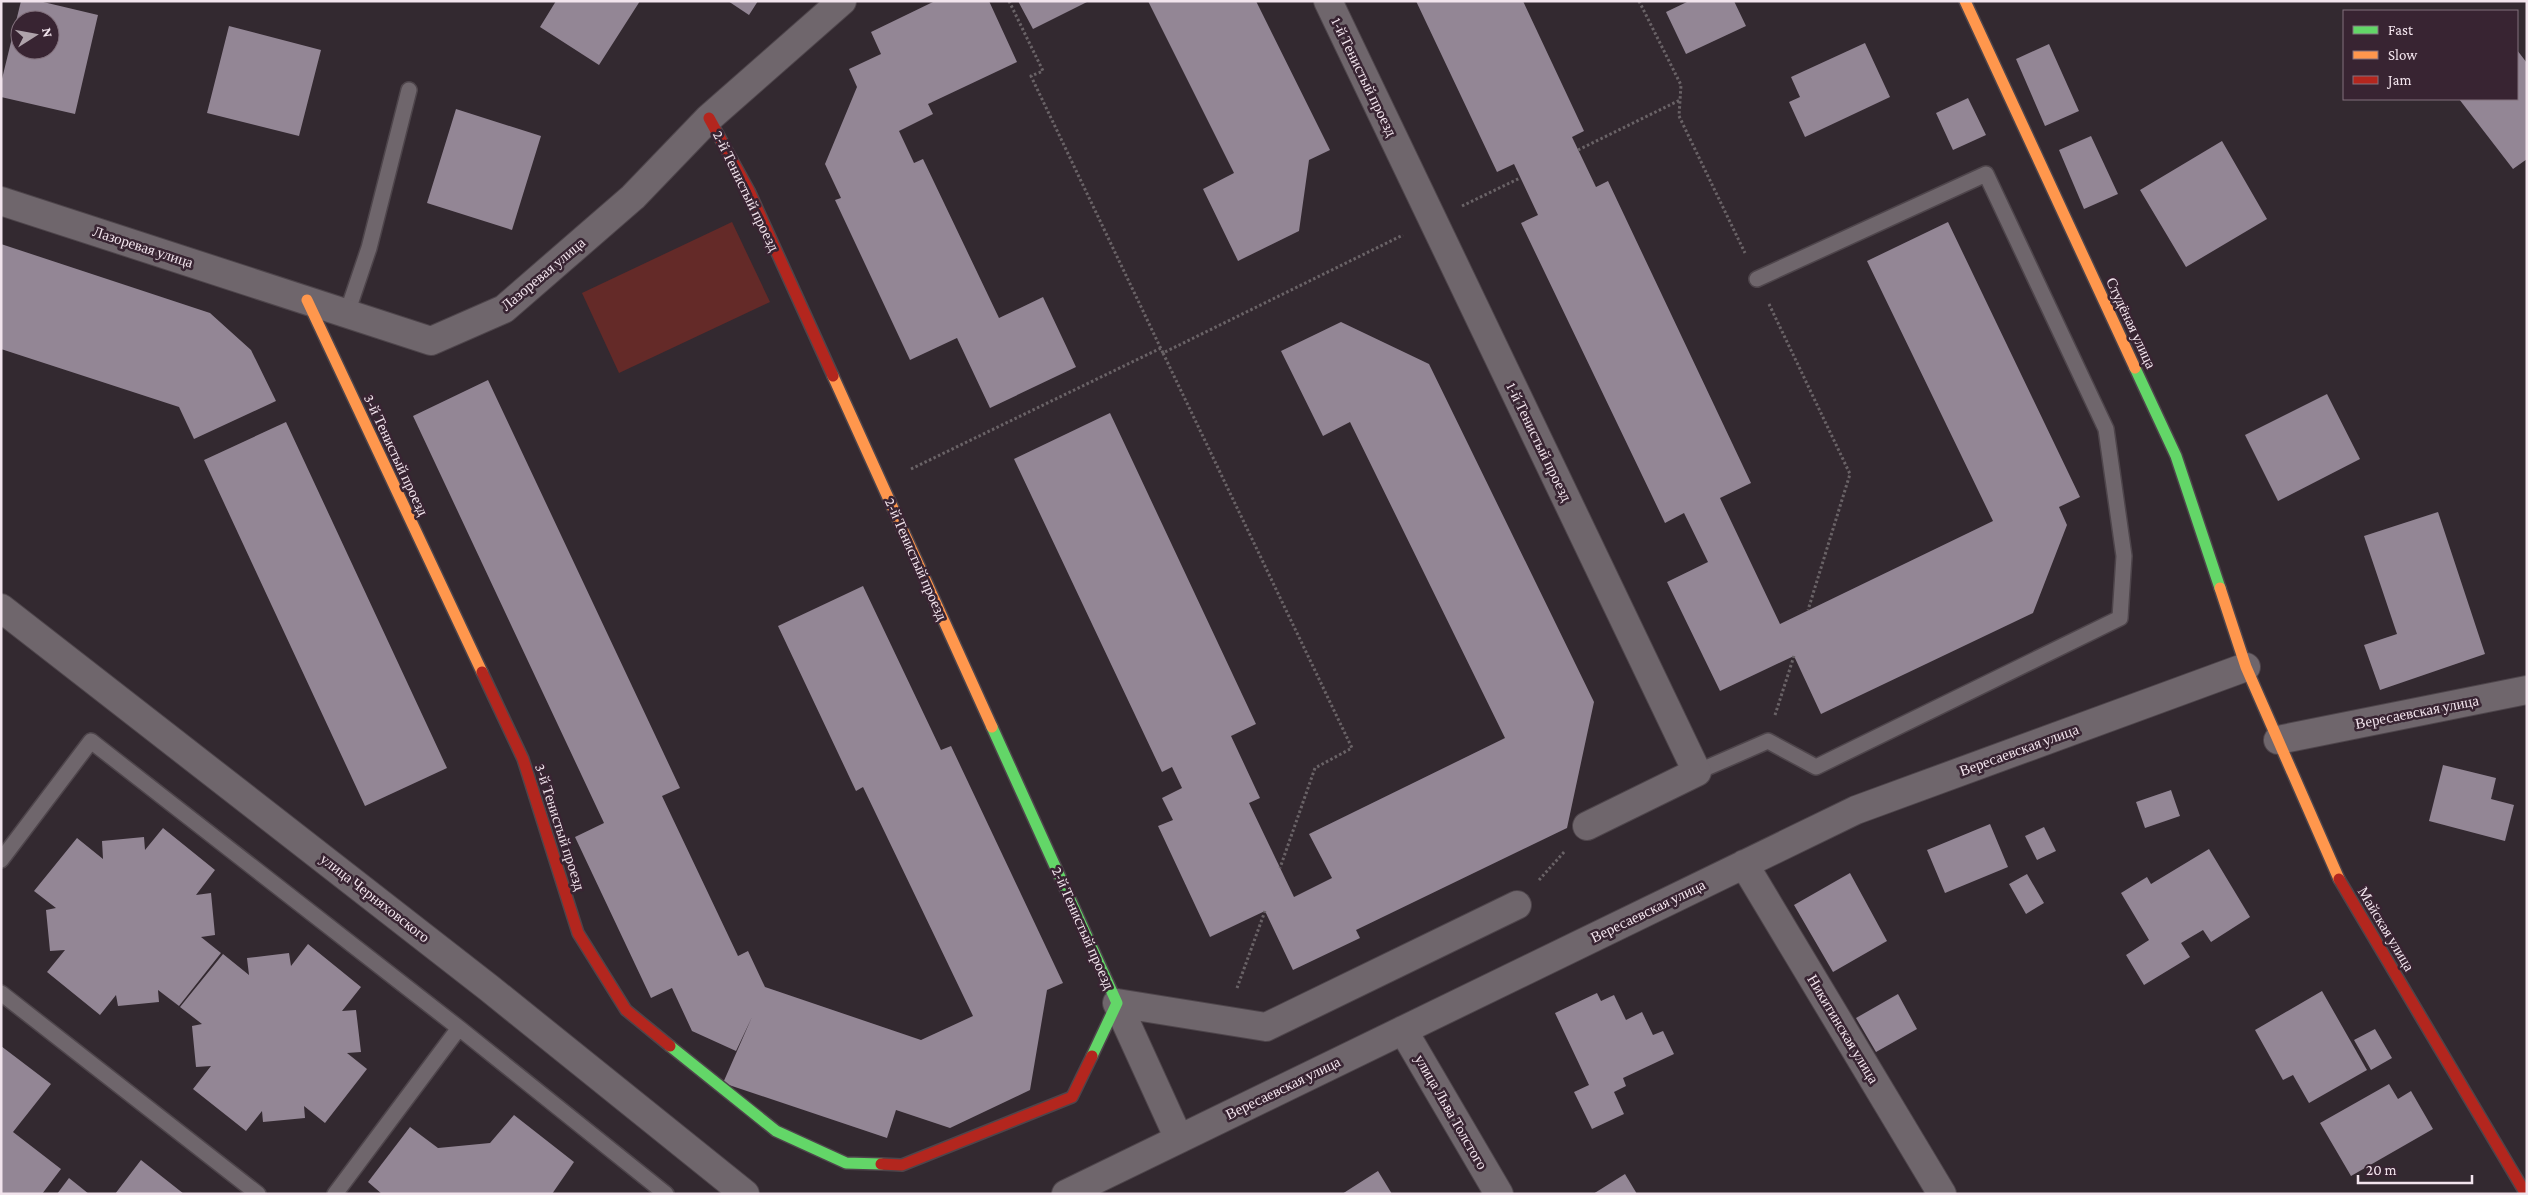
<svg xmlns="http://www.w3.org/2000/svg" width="2528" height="1195" font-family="'Crimson Pro',serif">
  <rect width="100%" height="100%" fill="#332930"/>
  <path fill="#642a28" d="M732,222L770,302L619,373L582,293Z"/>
  <path fill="#938695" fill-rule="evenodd" d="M21,1H39L98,15L75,114L1,97V83ZM20,20H50V50H20Z
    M556,1H640L599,65L540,27Z
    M728,1H758L749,15Z
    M935,1H989L1017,62L928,104L933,114L899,131L914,163L923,159L999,318L1043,297L1076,367L990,408L957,338L910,360L835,200L841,198L825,164L857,87L849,69L881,54L871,32Z
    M1018,1H1089L1033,29Z
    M1148,1H1256L1330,150L1309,160L1299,231L1238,261L1203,189L1234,173Z
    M1416,1H1523L1584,131L1572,137L1596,187L1608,181L1751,483L1720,498L1780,624L1993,521L1867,261L1948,222L2080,497L2059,507L2067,525L2033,613L1821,714L1794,656L1720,691L1667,582L1708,562L1684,513L1665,523L1521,223L1538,215L1514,164L1497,172Z
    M1689,1H1734L1746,26L1686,54L1666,12Z
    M229,26L321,50L299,136L207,113Z
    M1865,43L1890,97L1805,137L1789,102L1800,97L1791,77Z
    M2049,44L2079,111L2045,126L2016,59Z
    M2517,50L2527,63V159L2513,169L2459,99H2517Z
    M1968,98L1986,135L1953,150L1936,113Z
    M456,109L541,136L512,230L427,203Z
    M2091,136L2118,194L2084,209L2059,150Z
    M2222,141L2267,219L2186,267L2140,190Z
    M1,244L210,313L251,350L276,401L194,439L179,407L1,349Z
    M1341,322L1429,364L1594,702L1567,828L1356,930L1360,938L1293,970L1265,911L1210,937L1158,826L1173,820L1162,798L1182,788L1172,767L1162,772L1014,459L1110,413L1256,724L1231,736L1260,798L1249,803L1294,897L1332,878L1309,834L1505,738L1350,422L1323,436L1281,351Z
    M488,380L680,788L662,796L738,956L748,951L765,987L921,1040L973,1016L863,787L856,791L778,626L863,586L941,750L951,746L1063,983L1047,990L1030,1090L950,1128L896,1110L887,1138L723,1083L752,1017L736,1051L692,1031L672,988L651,998L575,837L604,823L413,416Z
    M2327,394L2360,459L2278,501L2245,435Z
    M286,422L447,768L365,806L204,460Z
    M2438,512L2485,654L2380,690L2364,645L2397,634L2364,536Z
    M2443,765L2496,778L2491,799L2514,805L2505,841L2429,821Z
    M2171,790L2180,816L2145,828L2136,802Z
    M1990,824L2008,867L1945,893L1927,850Z
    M2044,827L2056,851L2037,860L2025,836Z
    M163,828L215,870L196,895L211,893L215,935L201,937L221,953L179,1006L158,990L159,1002L118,1006L116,995L100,1015L47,972L65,950L50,951L46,910L56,908L34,891L77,838L103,859L102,841L144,837L145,850Z
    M2209,849L2250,917L2211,942L2203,930L2181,943L2190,957L2144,985L2126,955L2149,940L2121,893L2147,877L2151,884Z
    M1850,873L1887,941L1833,972L1794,905Z
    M2027,874L2044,903L2026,914L2009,884Z
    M308,944L361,987L342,1011L356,1010L361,1052L347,1053L367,1069L325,1123L304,1106L305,1118L263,1122L262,1111L246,1131L193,1089L211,1066L196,1067L192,1026L202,1024L180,1007L223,954L249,975L247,958L289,953L291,966Z
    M2322,991L2367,1070L2309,1103L2293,1075L2283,1080L2255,1030Z
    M1597,993L1601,1001L1614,995L1626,1020L1642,1012L1653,1035L1663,1031L1674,1054L1623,1078L1626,1086L1614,1092L1624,1114L1592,1129L1574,1092L1589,1085L1555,1013Z
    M1898,994L1917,1029L1876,1052L1856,1018Z
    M2375,1029L2392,1058L2371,1070L2354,1040Z
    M1,1046L51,1084L13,1132L61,1169L42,1194H1Z
    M2389,1084L2398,1099L2411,1091L2433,1129L2351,1176L2320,1123Z
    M514,1115L574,1162L552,1194H382L368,1182L410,1127L438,1148L490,1143Z
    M141,1160L184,1194H115Z
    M1378,1171L1392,1194H1342Z
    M1625,1174L1637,1194H1593Z
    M69,1178L89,1194H57Z"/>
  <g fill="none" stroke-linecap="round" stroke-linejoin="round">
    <g stroke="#4e454b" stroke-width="18">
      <path id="lane" d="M347,313L369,248L409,90
        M1697,772L1768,741L1816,767L2120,618L2124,556L2106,429L1986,174L1757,279
        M1,860L91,741L459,1028L666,1194
        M1,993L258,1194
        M335,1194L459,1028"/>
    </g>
    <g stroke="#4e454b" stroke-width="30">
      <path id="street" d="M1328,1L1697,772L1587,826
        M1,201L431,341L504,309L633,197L709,118L842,1
        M1,608L489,988L745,1194
        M2278,740L2527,690
        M1744,864L1942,1194
        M1117,1003L1266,1027L1517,905
        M1117,1003L1179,1139
        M1403,1030L1499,1194
        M1066,1194L1856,810L2246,667"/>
    </g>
    <g stroke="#4e454b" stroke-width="14">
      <path id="fast" d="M2135,368L2176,456L2220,588
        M992,727L1117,1003L1092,1056
        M670,1046L776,1131L846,1163L881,1164"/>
    </g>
    <g stroke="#4e454b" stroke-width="14">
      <path id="slow" d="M1965,1L2135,368
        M307,300L482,672
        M833,376L992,727
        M2220,588L2246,667L2339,879"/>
    </g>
    <g stroke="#4e454b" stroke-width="14">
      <path id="jam" d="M709,118L749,191L833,376
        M482,672L523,759L578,933L626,1010L670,1046
        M2339,879L2526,1194
        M881,1164L902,1165L1072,1097L1092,1056"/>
    </g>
    <path stroke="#6a6367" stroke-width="3" stroke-dasharray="2.5 2.5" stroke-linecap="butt" d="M1009,1L1043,71L1031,76L1163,353L1403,235
      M1639,1L1681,85L1679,116L1745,253
      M1578,150L1680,100
      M1462,206L1520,178
      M1769,304L1850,474L1808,610
      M1163,353L1352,748L1315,768L1280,868
      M911,469L1161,348
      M1775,715L1794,656
      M1539,880L1565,851
      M1237,988L1265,911"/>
    <use href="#lane" stroke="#6f666c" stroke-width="15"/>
    <use href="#street" stroke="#6f666c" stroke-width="28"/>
    <use href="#fast" stroke="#63d668" stroke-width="11"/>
    <use href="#slow" stroke="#ff974d" stroke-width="11"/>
    <use href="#jam" stroke="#b3261e" stroke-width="11"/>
  </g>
  <g text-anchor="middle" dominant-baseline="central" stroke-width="5" stroke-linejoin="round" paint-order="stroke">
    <g font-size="15" fill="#f2e4ed" stroke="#382432">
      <text transform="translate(1364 77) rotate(64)">1-й Тенистый проезд</text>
      <text transform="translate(746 191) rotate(64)">2-й Тенистый проезд</text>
      <text transform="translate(143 247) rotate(18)">Лазоревая улица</text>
      <text transform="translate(543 274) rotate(-40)">Лазоревая улица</text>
      <text transform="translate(2131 323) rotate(65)">Студёная улица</text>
      <text transform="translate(1539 442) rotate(64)">1-й Тенистый проезд</text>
      <text transform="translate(396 455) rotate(65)">3-й Тенистый проезд</text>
      <text transform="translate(916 559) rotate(66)">2-й Тенистый проезд</text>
      <text transform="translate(2417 712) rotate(-11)">Вересаевская улица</text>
      <text transform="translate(2019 750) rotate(-20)">Вересаевская улица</text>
      <text transform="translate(560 827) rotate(72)">3-й Тенистый проезд</text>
      <text transform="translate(375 898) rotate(38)">улица Черняховского</text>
      <text transform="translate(1648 911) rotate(-26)">Вересаевская улица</text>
      <text transform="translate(1083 928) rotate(66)">2-й Тенистый проезд</text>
      <text transform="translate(2386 929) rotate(59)">Майская улица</text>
      <text transform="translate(1843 1029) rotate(59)">Никитинская улица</text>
      <text transform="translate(1283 1088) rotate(-26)">Вересаевская улица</text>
      <text transform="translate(1451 1112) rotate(60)">улица Льва Толстого</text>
    </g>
  </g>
  <rect width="2528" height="1195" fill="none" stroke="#f2e4ed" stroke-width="5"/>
  <rect x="2343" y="10" width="175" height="90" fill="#382432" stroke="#82717d"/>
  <rect x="2353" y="26" width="25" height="8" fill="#63d668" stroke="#82717d"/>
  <text x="2388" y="35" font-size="15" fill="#f2e4ed">Fast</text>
  <rect x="2353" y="51" width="25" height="8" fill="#ff974d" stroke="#82717d"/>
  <text x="2388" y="60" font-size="15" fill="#f2e4ed">Slow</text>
  <rect x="2353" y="76" width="25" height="8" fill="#b3261e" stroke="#82717d"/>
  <text x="2388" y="85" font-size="15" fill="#f2e4ed">Jam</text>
  <g transform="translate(35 35) rotate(79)"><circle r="24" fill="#382432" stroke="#82717d"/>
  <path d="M0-4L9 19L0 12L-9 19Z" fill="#afa3ab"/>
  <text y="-8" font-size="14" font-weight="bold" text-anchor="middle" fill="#f2e4ed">N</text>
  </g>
  <path d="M2358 1175v8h114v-8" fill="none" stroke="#f2e4ed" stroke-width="2.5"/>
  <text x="2366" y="1175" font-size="15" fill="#f2e4ed" stroke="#382432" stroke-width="4" paint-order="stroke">20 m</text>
</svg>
